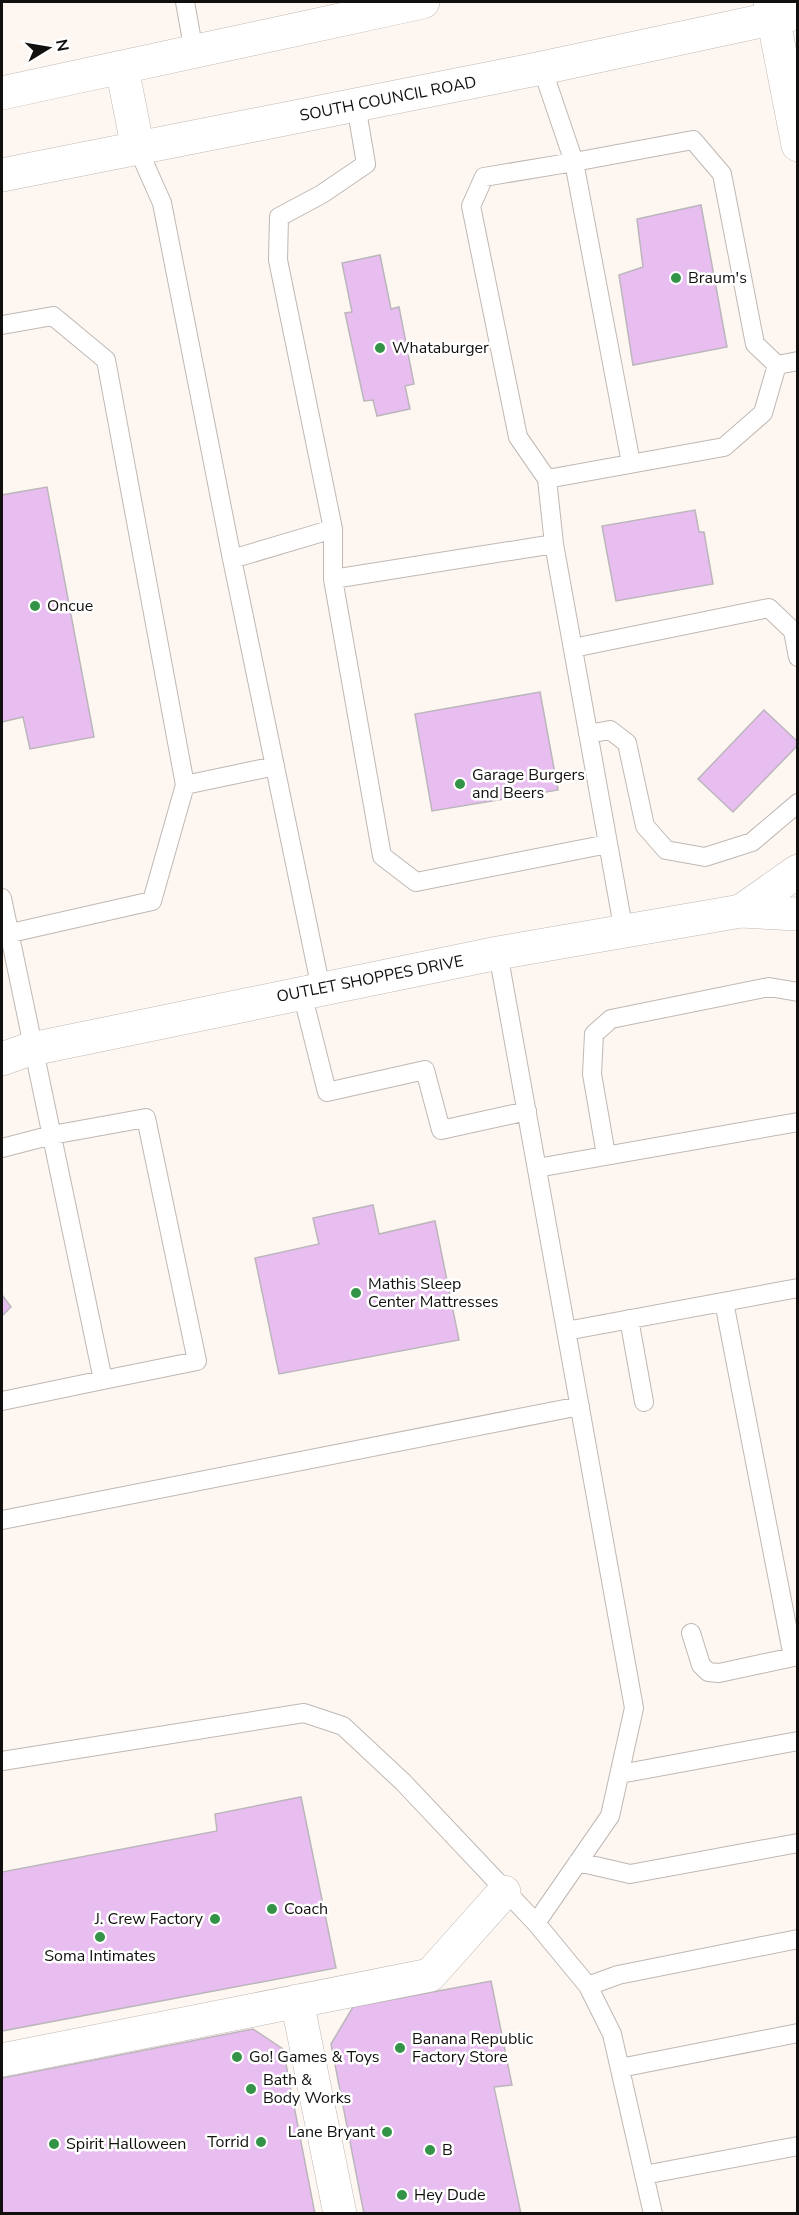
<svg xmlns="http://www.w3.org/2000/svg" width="799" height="2215" font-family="'Nunito Sans',sans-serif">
  <rect width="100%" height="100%" fill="#fdf6f1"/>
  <path fill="#e8bef0" stroke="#bbb6bc" stroke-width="1.5" d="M701,205L727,347L633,365L619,275L643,267L637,219Z
    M380,255L391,309L399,307L414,384L405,386L410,409L377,416L373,400L364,401L345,313L352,312L342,263Z
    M47,487L94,737L30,749L23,717L2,722V495Z
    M695,510L699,532H704L713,584L616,601L602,526Z
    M540,692L558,790L432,811L415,714Z
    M764,710L798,742V745L733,812L698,779Z
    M373,1205L379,1234L435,1221L459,1340L279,1374L255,1258L319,1244L313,1218Z
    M2,1295L11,1307L2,1316Z
    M301,1797L336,1968L2,2031V1872L217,1831L215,1814Z
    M491,1981L512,2085L494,2087L521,2214H364L331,2044L353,2007Z
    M253,2029L283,2049L315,2214H2V2078Z"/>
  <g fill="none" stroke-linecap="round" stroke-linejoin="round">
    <g stroke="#bfb8b4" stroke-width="20">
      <path id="lane" d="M185,2L194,52
        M542,68L574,162L693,140L722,174L755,344L777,365
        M138,149L162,203L232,559L321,989
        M2,325L53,316L106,360L185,785
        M777,365L798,361
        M547,479L518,437L471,206L484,177L574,162L631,463
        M333,529V579L554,544L624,932
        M554,544L547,479L724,447L763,413L777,365
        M232,559L333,529L278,260L279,217L322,194L366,164L356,105
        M333,579L382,856L416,882L608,844
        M573,648L769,608L793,631L798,657
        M588,734L610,730L627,743L645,826L666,850L705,857L752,842L798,803
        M2,898L103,1380L2,1401
        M2,935L152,901L185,785L275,766
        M498,953L634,1708L610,1816L536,1923L588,1986L612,2034L653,2214
        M302,993L327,1092L425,1070L441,1130L527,1111
        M2,1148L52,1135L146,1118L197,1361L103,1380
        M606,1155L592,1074L594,1034L611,1019L769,987L798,992
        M537,1168L798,1122
        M724,1302L793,1657
        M629,1319L644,1402
        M566,1331L798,1288
        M2,1520L580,1406
        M691,1633L701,1665L708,1672L719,1673L798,1656
        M2,1761L304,1713L343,1726L403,1782L536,1923
        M620,1774L798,1741
        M578,1862L630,1874L798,1843
        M588,1986L618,1975L798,1939
        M620,2068L798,2033
        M644,2175L798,2146"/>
    </g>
    <g stroke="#bfb8b4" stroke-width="34">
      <path id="street" d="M2,1059L27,1050L498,953L741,911L768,901
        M297,2001L340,2214
        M2,2060L430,1975L504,1892"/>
    </g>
    <g stroke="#bfb8b4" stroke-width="34">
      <path id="secondary" d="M122,68L138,149
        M2,93L423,2
        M2,175L542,68L798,13"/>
    </g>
    <g stroke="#bfb8b4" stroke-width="34">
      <path id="primary" d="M770,2L798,145
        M741,911L798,871
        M741,911L798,914"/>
    </g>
    <use href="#lane" stroke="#fff" stroke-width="18"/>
    <use href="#street" stroke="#fff" stroke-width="33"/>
    <use href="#secondary" stroke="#fff" stroke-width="33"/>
    <use href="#primary" stroke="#fff" stroke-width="33"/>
  </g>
  <g fill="#339347" stroke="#fff" stroke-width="2">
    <circle cx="676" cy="278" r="6"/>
    <circle cx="380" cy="348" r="6"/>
    <circle cx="35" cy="606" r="6"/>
    <circle cx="460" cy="784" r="6"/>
    <circle cx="356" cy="1293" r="6"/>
    <circle cx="272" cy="1909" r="6"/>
    <circle cx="215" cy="1919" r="6"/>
    <circle cx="100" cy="1937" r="6"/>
    <circle cx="400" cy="2048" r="6"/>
    <circle cx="237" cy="2057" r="6"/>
    <circle cx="251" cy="2089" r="6"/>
    <circle cx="387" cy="2132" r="6"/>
    <circle cx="261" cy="2142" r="6"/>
    <circle cx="54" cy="2144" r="6"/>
    <circle cx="430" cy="2150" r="6"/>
    <circle cx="402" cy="2195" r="6"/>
  </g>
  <g text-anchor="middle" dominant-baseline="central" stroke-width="5" stroke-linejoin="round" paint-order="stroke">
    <g font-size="16" fill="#12100e" stroke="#fff">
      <text transform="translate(388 99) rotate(-11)">SOUTH COUNCIL ROAD</text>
      <text transform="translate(370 979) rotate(-11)">OUTLET SHOPPES DRIVE</text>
    </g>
    <g font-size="16" fill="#12100e" stroke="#fff" text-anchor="start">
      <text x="688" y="278">Braum's</text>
      <text x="392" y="348">Whataburger</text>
      <text x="47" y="606">Oncue</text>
      <text x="472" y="775">Garage Burgers<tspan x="472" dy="18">and Beers</tspan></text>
      <text x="368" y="1284">Mathis Sleep<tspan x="368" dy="18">Center Mattresses</tspan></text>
      <text x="284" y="1909">Coach</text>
      <text x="203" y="1919" text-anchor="end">J. Crew Factory</text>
      <text x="100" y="1956" text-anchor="middle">Soma Intimates</text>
      <text x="412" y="2039">Banana Republic<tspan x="412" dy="18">Factory Store</tspan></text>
      <text x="249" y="2057">Go! Games &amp; Toys</text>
      <text x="263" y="2080">Bath &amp;<tspan x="263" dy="18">Body Works</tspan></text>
      <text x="375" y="2132" text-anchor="end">Lane Bryant</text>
      <text x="249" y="2142" text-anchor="end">Torrid</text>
      <text x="66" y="2144">Spirit Halloween</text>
      <text x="442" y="2150">B</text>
      <text x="414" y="2195">Hey Dude</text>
    </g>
  </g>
  <rect width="799" height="2215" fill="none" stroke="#12100e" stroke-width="6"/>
  <g transform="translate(48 48) rotate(79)" stroke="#ffffff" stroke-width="4.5" paint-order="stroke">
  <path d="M0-4.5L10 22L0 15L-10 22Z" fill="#12100e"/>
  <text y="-9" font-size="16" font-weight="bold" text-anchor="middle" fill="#12100e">N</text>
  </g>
</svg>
